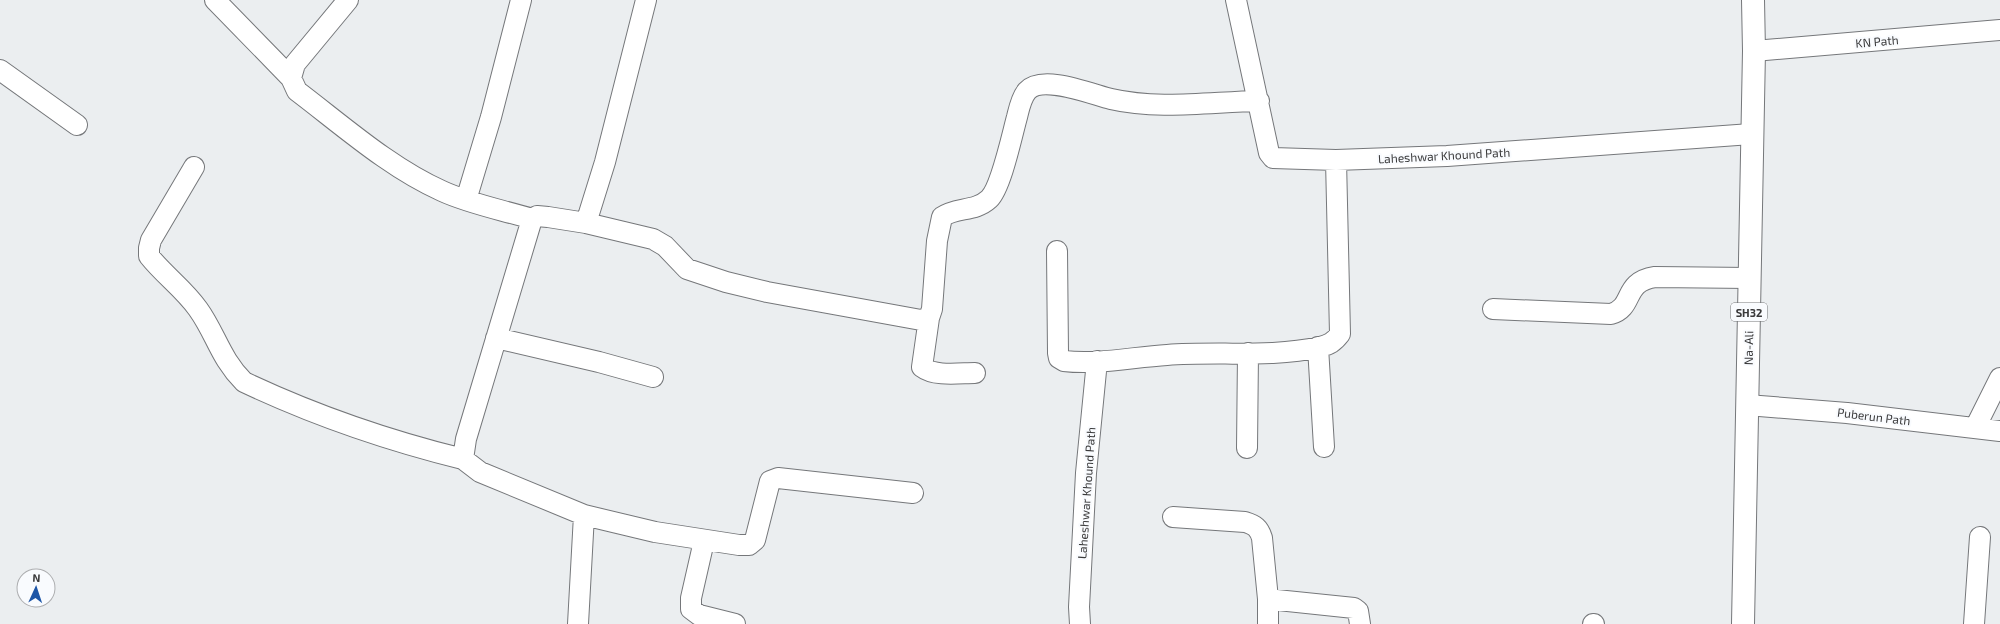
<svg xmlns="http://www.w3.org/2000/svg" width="2000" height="624" font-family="'Exo 2',sans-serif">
  <rect width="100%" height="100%" fill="#ebeef0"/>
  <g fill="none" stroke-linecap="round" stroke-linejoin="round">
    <g stroke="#75777a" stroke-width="22">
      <path id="minor" d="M215,0L291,78
        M348,0L295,64L291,78L297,91C342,125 390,168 442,191C470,204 503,210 532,219
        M1236,0L1269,153L1273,158L1336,160L1447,156L1751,134
        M1754,51L2000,30
        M0,70L77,125
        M194,167L151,240L149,248V256C164,275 184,289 198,309C216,334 220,358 244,382C316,416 386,440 463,459
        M466,200L491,117L521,0
        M586,223L605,162L646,0
        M1057,251L1058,353L1059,358L1064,361C1097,365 1133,357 1167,355C1218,351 1270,358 1320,347C1329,345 1334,342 1340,334L1336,160
        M1493,309L1611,314C1635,307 1622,282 1655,277L1750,278
        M929,318L922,367C935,377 960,373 975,373
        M496,338L599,362L653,377
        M1318,347L1324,447
        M1747,405L1847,413L2000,431
        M1975,428L2000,378
        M1247,448L1248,353
        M913,493L778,478L770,481L755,540L749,545H739L655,532L584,515L480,472L463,459L466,439L532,219L537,216L548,217L586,223L653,239L665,246L687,269L726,282L767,292L921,320L929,318L932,309L937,241L942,217C956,207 975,212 989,199C1001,188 1012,135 1017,117C1019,109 1021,98 1027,91C1042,74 1091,94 1111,99C1158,110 1210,102 1259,101
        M1173,517L1245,522C1255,525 1259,528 1262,538L1268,599V624
        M704,541L691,598V609L699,615L735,624
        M1268,599L1354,608L1358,611L1360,624
        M578,624L584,515
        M1080,624L1079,607L1086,473L1097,361
        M1593,624H1594
        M1974,624L1980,537"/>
    </g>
    <g stroke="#75777a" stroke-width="24">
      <path id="major" d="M1743,624L1754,51L1753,0"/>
    </g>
    <use href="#minor" stroke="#fff" stroke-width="20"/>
    <use href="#major" stroke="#fff" stroke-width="22"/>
  </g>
  <g text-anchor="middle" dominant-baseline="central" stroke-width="4" stroke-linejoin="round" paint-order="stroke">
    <rect fill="#f9fbfe" stroke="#737476" stroke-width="1" x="1731" y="303" width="36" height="18" rx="3"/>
    <g font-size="11" font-weight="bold" fill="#3a3a3b">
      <text x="1749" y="312">SH32</text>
    </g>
    <g font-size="12" fill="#3a3a3b" stroke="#f9fbfe">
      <text transform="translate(1877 41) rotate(-5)">KN Path</text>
      <text transform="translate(1444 155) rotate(-3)">Laheshwar Khound Path</text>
      <text transform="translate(1748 348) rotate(-89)">Na-Ali</text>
      <text transform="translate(1874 416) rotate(7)">Puberun Path</text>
      <text transform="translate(1086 493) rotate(-86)">Laheshwar Khound Path</text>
    </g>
  </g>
  <g transform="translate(36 588) rotate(3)"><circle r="19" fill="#f9fbfe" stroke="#adaeb0"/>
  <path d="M0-3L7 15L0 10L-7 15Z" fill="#1c55a7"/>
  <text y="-6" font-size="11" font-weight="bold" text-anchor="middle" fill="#3a3a3b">N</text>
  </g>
</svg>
